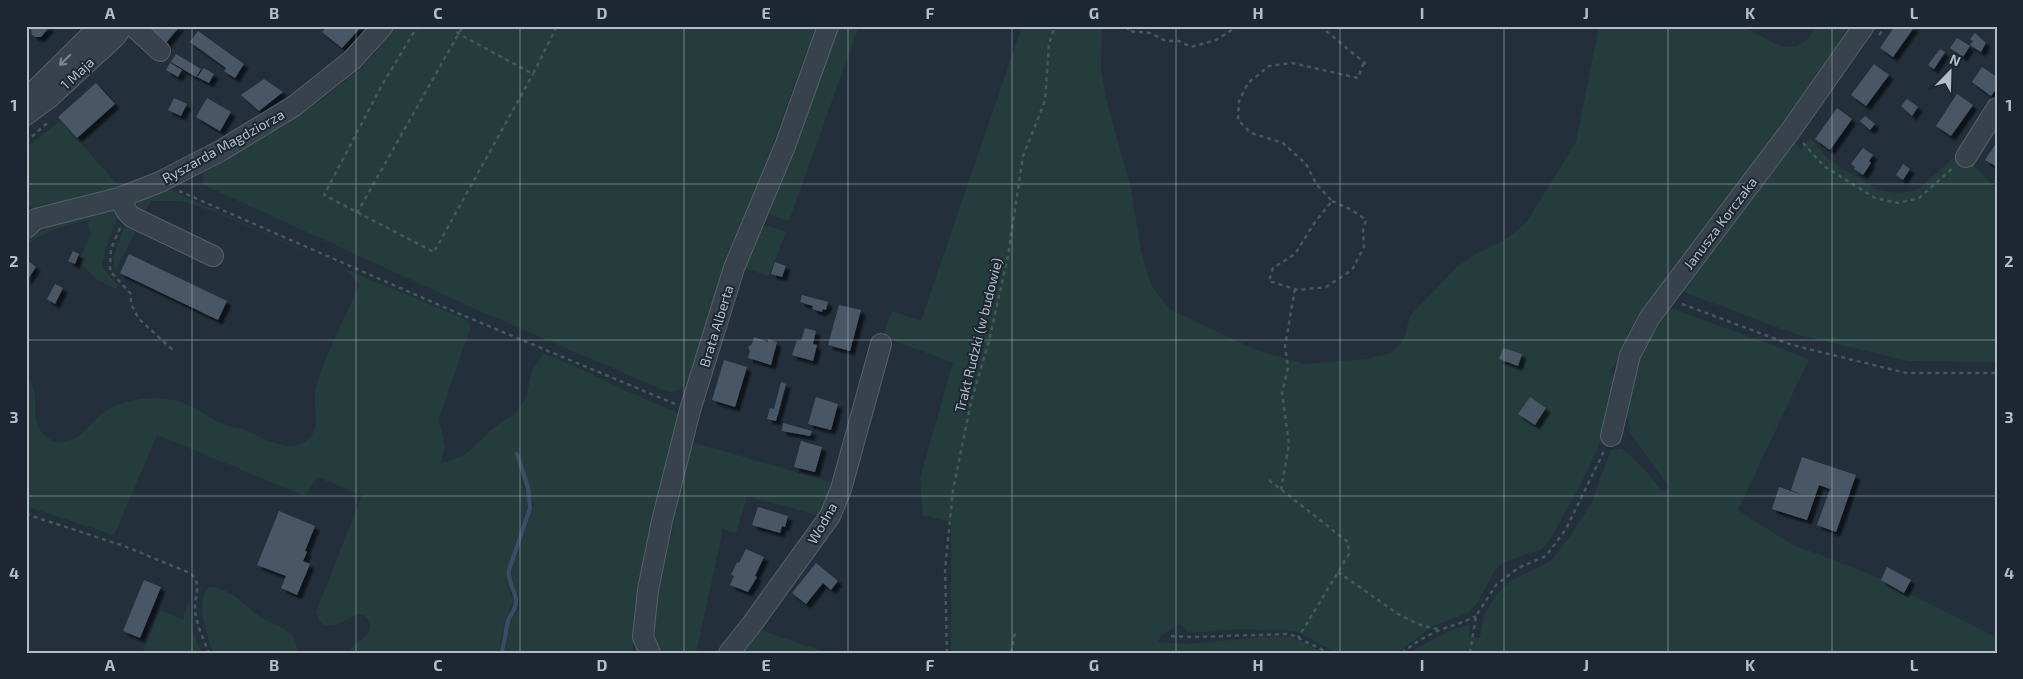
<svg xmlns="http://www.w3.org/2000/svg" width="2023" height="679" font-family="'Exo 2',sans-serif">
  <defs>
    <filter id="shadow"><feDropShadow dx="4.5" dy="4.5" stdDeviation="1" flood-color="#0009"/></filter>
  </defs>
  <rect width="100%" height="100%" fill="#23303c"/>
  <path fill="#253c3d" d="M397,26H816L787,104L694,369C688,382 683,392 668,392L464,304L202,184L204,169C259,139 315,110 361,67C374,55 386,40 397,26Z
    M836,26L858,28L789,221L771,215L768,209Z
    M1022,26H1102L1101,68L1106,99L1131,189L1141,251L1151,285L1169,309L1256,350L1305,364L1366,359L1391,353L1404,339L1410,316L1457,267L1474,255L1505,240L1526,223L1576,142L1599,26H1741L1780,46L1795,47L1808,39L1815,26H1855L1610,371L1618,382C1610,436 1577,491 1551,538L1542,549L1505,562L1495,570L1478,602L1468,613L1431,627L1403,649L1395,653H1337L1296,631L1240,629L1189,633L1180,624L1161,635L1158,642L1187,644L1263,637H1292L1324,653H943L951,651V522L923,515L920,478L953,363L883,336L892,311L921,321Z
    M61,120L123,191L45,210L26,206V148Z
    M1810,138L1828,159L1878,190L1900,193L1917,190L1961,152L1997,190V362L1908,361L1795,334L1681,291L1793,141L1801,150Z
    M168,189L343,268L460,317L468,322L470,329L439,418L445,447L440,464L465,455L491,430L518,411L526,398L532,370L543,355L539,352C586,368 628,395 675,411L679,417L634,633L633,653H504L507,644L509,625L513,616L519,610L520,599L511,578L513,567L534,505L519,452L515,456L528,503L507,569L506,580L513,602L505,620L498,653H349C355,640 361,642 368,633C370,631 371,625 369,622C364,607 347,620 339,624C334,626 328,626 323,625L319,620L316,612L362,495L317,477L305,496L157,435L114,535L26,506V378C44,391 27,414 42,433C47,438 51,441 58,442C80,444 91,420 107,410C129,397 161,395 184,403C197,408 208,417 220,423C227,426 235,427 242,429C260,436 288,455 306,441C324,427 311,407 316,388C326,352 345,318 360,284L343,268L213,211L182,201H151L143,216C136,209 136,204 141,196Z
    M108,210L116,212L118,215L106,247L102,267L117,285V289L96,279L78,261L91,235L87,220C67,226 40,231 26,247V239L51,226Z
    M126,223L138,227L115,271L113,257Z
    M765,225L786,232L769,276L744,268L761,228Z
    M1669,307L1809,359L1738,510L1791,544L1877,577L1997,638V653H1408L1449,631L1470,624L1469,637L1480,638L1483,617L1495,596L1512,580L1551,561L1568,539L1591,504L1611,450L1622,448L1644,469L1662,491L1671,489L1630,433L1626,406L1633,367L1647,336Z
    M692,442L837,484L824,517L747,496L736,533L723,529L696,653H665L657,644L651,626Z
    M209,587C233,588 246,608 265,620C274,625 284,626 292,635C296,640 296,646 298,653H213C207,634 194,605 209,587Z
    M189,600L192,631L202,653H143L160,610L183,620Z
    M755,631H763L828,653H740Z"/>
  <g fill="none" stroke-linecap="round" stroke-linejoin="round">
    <path stroke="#374d63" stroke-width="4.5" d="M501,653C506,641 505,629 509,618C513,611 516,609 516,600C515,589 507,582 509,570L530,508L528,488L517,454"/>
  </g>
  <path fill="#495765" filter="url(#shadow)" d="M33,26H50L41,37H36L32,35L31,28Z
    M147,26H180L161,49Z
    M328,26H362L342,48L322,32Z
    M1895,26H1915L1893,57L1880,48Z
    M198,31L244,64L235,78L224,71L226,68L190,42Z
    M1975,33L1986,43L1981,52L1970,45L1973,41L1970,39Z
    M1957,38L1970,46L1963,57L1950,48Z
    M1940,49L1945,52L1934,69L1928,65Z
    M176,54L201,69L196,77L171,62Z
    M170,63L182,70L178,77L166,70Z
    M1874,64L1889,75L1866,106L1851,95Z
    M1982,67L1997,77V88L1991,96L1972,82Z
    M204,68L214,74L209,83L197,77Z
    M264,79L283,92L259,111L241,95Z
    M96,83L115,104L77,138L58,117Z
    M1957,94L1973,105L1951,136L1936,126Z
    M174,98L187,104L181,116L168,110Z
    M207,98L231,112L220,131L196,117Z
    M1907,99L1918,107L1912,116L1901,106Z
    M1837,108L1852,119L1830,150L1815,139Z
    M1865,116L1875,124L1870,130L1860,121Z
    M1995,145L1997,147V167L1985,160Z
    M1863,148L1873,155L1869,161L1871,163L1863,175L1854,169L1855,167L1851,164Z
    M1903,164L1910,169L1903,180L1896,175Z
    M73,251L79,254L75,264L68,261Z
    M129,254L227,301L218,320L120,273Z
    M26,259L36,267L26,282Z
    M775,262L786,266L782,277L771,274Z
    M55,284L63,288L55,304L47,299Z
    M802,295L828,302L826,310L823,309L822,312L812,309L813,306L800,302Z
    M839,305L861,310L850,351L828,345Z
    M805,328L816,331L813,344L817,345L813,361L792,355L797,340L801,341Z
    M754,337L768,342V339L777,342L771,365L748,358L750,351L748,347L752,344Z
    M1503,348L1522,354L1518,366L1499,359Z
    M724,360L747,367L735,407L712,400Z
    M781,382L786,384L776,421L767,419L770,408L774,409Z
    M816,397L838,404L831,430L808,424Z
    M1530,397L1546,408L1535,425L1518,414Z
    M783,423L812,431L810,436L782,431Z
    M801,441L822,447L815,472L794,467Z
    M1802,457L1856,475L1836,532L1817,525L1830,489L1819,485L1807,520L1772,509L1779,487L1803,495L1791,490Z
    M758,507L788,516L785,527L782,526L780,533L752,525Z
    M279,511L315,526L305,551L307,552L303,561L310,564L297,595L281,588L286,576L257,565Z
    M746,549L764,557L755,576L757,577L748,592L730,585L734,576L731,575L737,562L739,563Z
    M816,563L838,581L831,590L823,583L806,604L792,593Z
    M1887,567L1911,580L1904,593L1881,580Z
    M144,580L161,587L140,638L123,631Z"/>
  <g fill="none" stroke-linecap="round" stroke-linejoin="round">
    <g stroke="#555f6a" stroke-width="22">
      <path id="minor" d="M133,26L160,51
        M26,99L100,26
        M26,115L49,98L115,37L123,26
        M1966,157L1997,108
        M119,198L127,212L132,217L213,256
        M26,228L36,219L119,198L160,182L222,150L294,106L352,60L383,26
        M1611,436L1630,355L1650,317L1791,130L1864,26
        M650,653L643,637L648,590L662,521L690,410L734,268L785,146L828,26
        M729,653L752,624L830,516L841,489L881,344"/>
    </g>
    <path stroke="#43595a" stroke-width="2.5" stroke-dasharray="4 4" stroke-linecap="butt" d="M419,26L414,32L382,85L324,195L434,252L533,74
      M451,26L459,34L533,74L557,26
      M803,26L811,29
      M1128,26V31L1150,33L1166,41H1179L1191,47L1216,40L1238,26
      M1320,26L1366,64
      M1879,35L1886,26
      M26,142L47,123
      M1803,143L1824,166L1875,198L1898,203L1919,198L1953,168
      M179,191L455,312L675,404
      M1332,201L1352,210L1366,220L1363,231L1364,247L1352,270L1326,287L1298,290L1269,281L1273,268L1295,254L1315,222L1332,201L1317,185L1306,164L1283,143L1251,133L1238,120L1239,101L1248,83L1269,66L1292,63L1358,78L1364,62
      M357,213L463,26
      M120,228L111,249L110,271L131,294V304L139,319L174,351
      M1682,304L1792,345L1906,373H1997
      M1269,480L1348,542L1349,554L1298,638
      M1281,490L1289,444L1282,393L1288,368L1285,346L1295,289
      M26,514L124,546L190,573C203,583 194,597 195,610C196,624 204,640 209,653
      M1338,572L1398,614L1420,625L1441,630
      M1171,636L1193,637L1290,634L1329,653
      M947,653L945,570L953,490L971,402L989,341L1008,256L1023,156L1045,101L1049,44L1055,26
      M1011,653L1015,633
      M1402,653C1413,644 1423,638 1435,632C1449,626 1463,623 1476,616
      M1470,653L1476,616L1496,585L1518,568L1546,556L1566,529L1604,451"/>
    <use href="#minor" stroke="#37424c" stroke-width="20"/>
  </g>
  <defs><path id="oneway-shaft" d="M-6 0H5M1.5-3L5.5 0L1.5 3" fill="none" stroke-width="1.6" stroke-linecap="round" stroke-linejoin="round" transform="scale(1.25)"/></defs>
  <use stroke="#7b8590" href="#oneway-shaft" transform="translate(65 60) rotate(136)"/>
  <path fill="none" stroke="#b3bcc8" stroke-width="1" stroke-opacity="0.55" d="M192,26V653M356,26V653M520,26V653M684,26V653M848,26V653M1012,26V653M1176,26V653M1340,26V653M1504,26V653M1668,26V653M1832,26V653M26,184H1997M26,340H1997M26,496H1997"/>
  <g text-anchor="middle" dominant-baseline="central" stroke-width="4" stroke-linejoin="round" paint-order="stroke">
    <g font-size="14" fill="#b3bcc8" stroke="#1c2731">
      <text transform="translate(77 73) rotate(-43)">1 Maja</text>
      <text transform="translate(223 146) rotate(-29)">Ryszarda Magdziorza</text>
      <text transform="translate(1720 223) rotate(-53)">Janusza Korczaka</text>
      <text transform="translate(716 326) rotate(-73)">Brata Alberta</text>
      <text transform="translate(978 335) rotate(-76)">Trakt Rudzki (w budowie)</text>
      <text transform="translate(822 523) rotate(-60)">Wodna</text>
    </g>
  </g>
  <rect width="2023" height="679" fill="none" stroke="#1c2731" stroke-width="55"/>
  <g transform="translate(1950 72) rotate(23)" stroke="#1c2731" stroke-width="4" paint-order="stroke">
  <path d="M0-4L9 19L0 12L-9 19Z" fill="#b3bcc8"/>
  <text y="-8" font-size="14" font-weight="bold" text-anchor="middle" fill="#b3bcc8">N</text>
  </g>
  <rect x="28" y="28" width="1968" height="624" fill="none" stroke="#b3bcc8" stroke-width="2"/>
  <g font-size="16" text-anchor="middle" font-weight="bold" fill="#b3bcc8">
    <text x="110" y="19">A</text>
    <text x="274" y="19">B</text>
    <text x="438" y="19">C</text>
    <text x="602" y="19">D</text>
    <text x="766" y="19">E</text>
    <text x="930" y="19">F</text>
    <text x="1094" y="19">G</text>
    <text x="1258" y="19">H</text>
    <text x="1422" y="19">I</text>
    <text x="1586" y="19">J</text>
    <text x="1750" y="19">K</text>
    <text x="1914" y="19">L</text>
    <text x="14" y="111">1</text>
    <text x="2009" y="111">1</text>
    <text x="14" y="267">2</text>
    <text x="2009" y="267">2</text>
    <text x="14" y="423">3</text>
    <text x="2009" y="423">3</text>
    <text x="14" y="579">4</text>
    <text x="2009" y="579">4</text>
    <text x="110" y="671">A</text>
    <text x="274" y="671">B</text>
    <text x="438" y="671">C</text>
    <text x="602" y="671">D</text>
    <text x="766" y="671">E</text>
    <text x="930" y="671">F</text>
    <text x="1094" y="671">G</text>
    <text x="1258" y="671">H</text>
    <text x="1422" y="671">I</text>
    <text x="1586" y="671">J</text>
    <text x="1750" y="671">K</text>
    <text x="1914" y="671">L</text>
  </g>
</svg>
